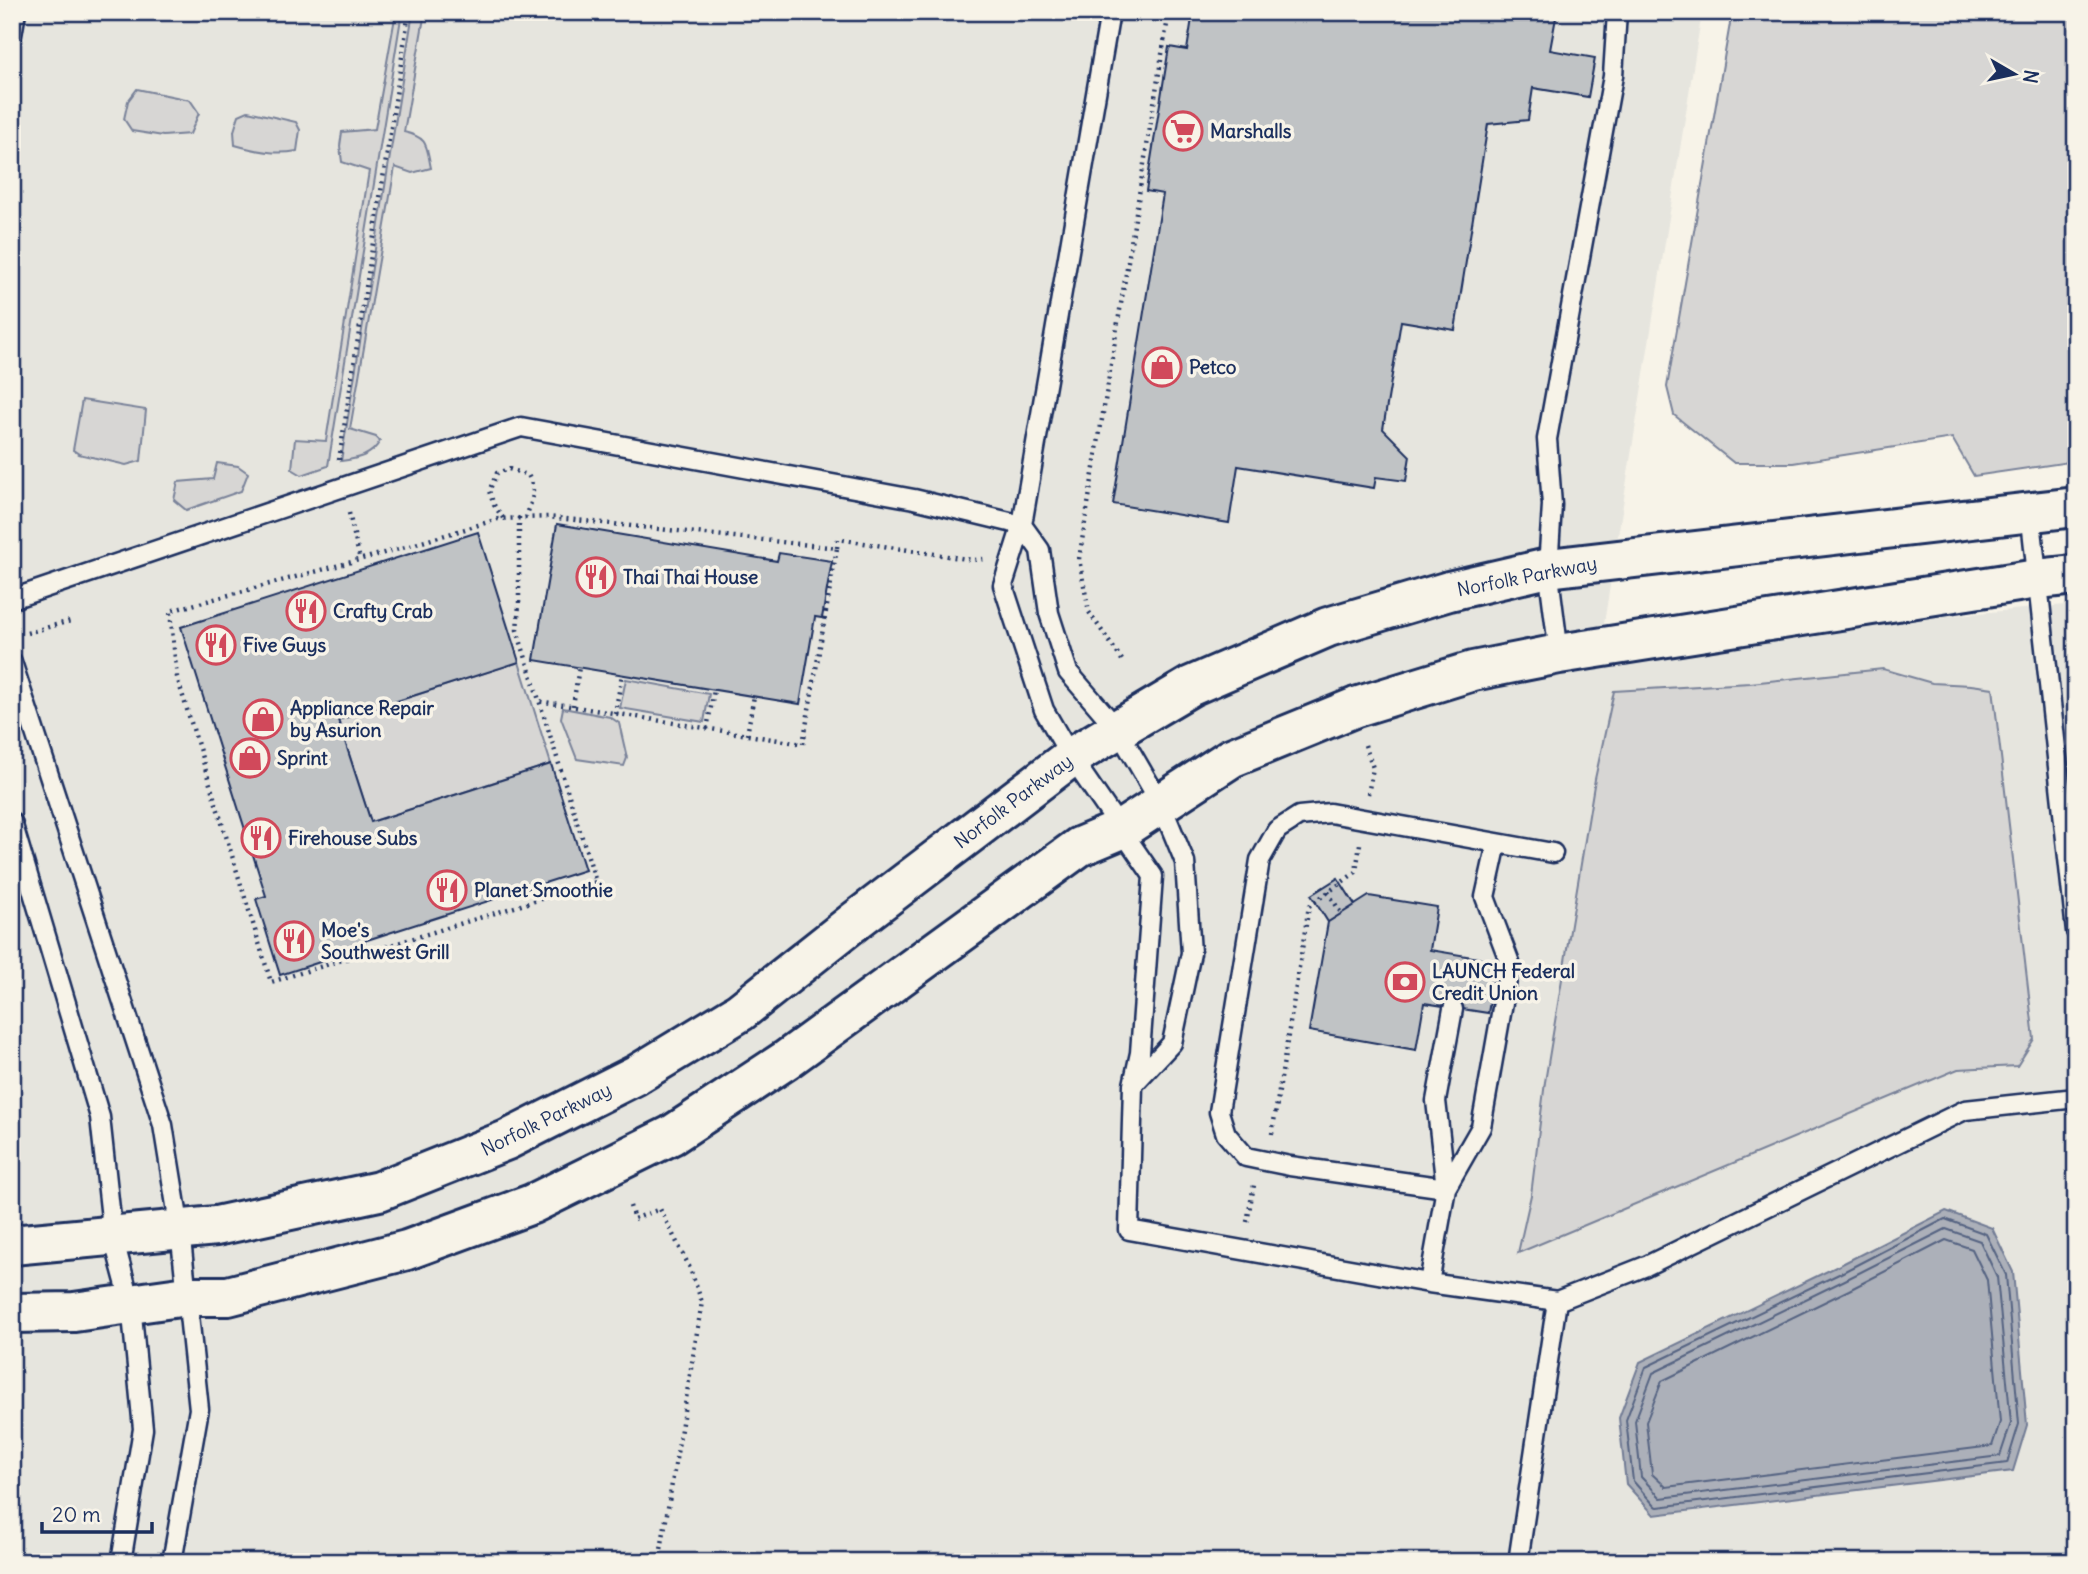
<svg xmlns="http://www.w3.org/2000/svg" width="2088" height="1574" font-family="Delius,sans-serif">
  <rect width="100%" height="100%" fill="#f7f3e8"/>
  <filter id="ink" filterUnits="userSpaceOnUse"><feTurbulence type="fractalNoise" baseFrequency=".0143" numOctaves="2"/><feDisplacementMap in="SourceGraphic" scale="14" xChannelSelector="R" yChannelSelector="G"/><feConvolveMatrix kernelMatrix="1 2 1 2 8 2 1 2 1" color-interpolation-filters="sRGB"/></filter>
  <g filter="url(#ink)">
    <path fill="#e6e5de" d="M12,12H1702L1600,648L2076,604V1562H12Z"/>
    <path fill="#d7d6d4" stroke="#798299" stroke-width="2" d="M396,12H402L328,466L302,475L292,469L295,439L326,441L369,171L342,162L340,146L342,132L375,129Z
      M413,12H425L404,132C429,138 426,145 431,168L412,173L395,167L350,429L376,437L380,441C372,456 357,459 341,461Z
      M1732,12H2076V461L1974,476L1952,438L1793,463H1734L1674,415L1667,387Z
      M137,89L190,100L199,113L190,134L163,136L132,131L124,119L128,101Z
      M248,111L296,122L300,130L297,151C276,155 256,151 235,145L234,131L239,115Z
      M82,400L146,410L141,461L126,465L79,454L73,450Z
      M217,463L238,466L248,473L241,491L186,510L174,500L178,482L213,479Z
      M519,662L551,764L371,822L338,720Z
      M1883,669L1932,683L1971,685L1993,688L2034,1039L2017,1066L1958,1069L1518,1253L1531,1195L1545,1082L1595,779L1614,691L1750,683Z
      M626,679L709,694L704,722L620,708Z
      M563,708L610,717L619,723L627,758L624,766L577,759L561,718Z"/>
    <path fill="#acb0b9" stroke="#727c95" stroke-width="2" d="M1946,1211L1992,1228L2013,1272L2027,1425L2013,1471L1654,1515L1626,1484L1619,1418L1640,1362L1838,1266Z"/>
    <g fill="none" stroke-linecap="round" stroke-linejoin="round">
      <path stroke="#556382" stroke-width="2" d="M1945,1219L1986,1234L2006,1275L2019,1424L2007,1463L1658,1507L1655,1506L1633,1481L1626,1420L1646,1367L1841,1273Z
        M1946,1229L1980,1241L1997,1277L2011,1423L2000,1456L1661,1498L1641,1477L1635,1421L1653,1373L1845,1280Z
        M1946,1240L1972,1249L1987,1280L2000,1422L1992,1446L1666,1487L1652,1474L1646,1422L1662,1381L1849,1290Z"/>
    </g>
    <path fill="#c0c3c5" stroke="#1b2f5e" stroke-width="2" d="M1193,12H1557L1550,50L1595,58L1588,97L1533,88L1528,120L1488,124L1455,330L1401,321L1383,429L1410,456L1406,481L1376,477L1374,488L1238,466L1229,523L1113,504L1163,194L1146,191L1169,47L1187,50Z
      M557,524L777,561L779,553L832,561L822,618L815,617L800,704L534,660Z
      M478,532L519,662L338,720L371,822L551,764L585,870L364,941L366,947L280,975L256,899L266,896L181,627Z
      M1338,878L1355,905L1328,922L1311,895Z
      M1369,896L1437,907L1430,950L1497,961L1488,1013L1424,1003L1416,1050L1309,1031L1328,922Z"/>
    <g fill="none" stroke-linecap="round" stroke-linejoin="round">
      <g stroke="#1b2f5e" stroke-width="23">
        <path id="service" d="M1110,12L1022,525L1003,585L1044,710L1071,757L1153,876L1140,1053L1133,1085L1129,1230L1429,1283L1557,1301L1646,1266L1965,1110L2076,1098
          M12,35L16,12
          M2030,511L2076,931
          M12,599L521,427L914,499L1022,525L1040,550L1049,613L1068,672L1118,730L1161,804L1185,862L1191,953L1172,1043L1133,1085
          M1559,654L1548,568L1552,505L1547,439L1613,76L1617,12
          M12,662L163,1125L180,1230L199,1409L172,1562
          M12,822L100,1117L113,1237L131,1304L143,1429L121,1562
          M1446,1188L1290,1166L1246,1157L1226,1134L1219,1112L1260,860L1277,830L1299,816L1330,813L1553,853
          M1446,1188L1481,1127L1510,963L1485,897L1497,843
          M1429,1283L1446,1188L1436,1101L1453,1009
          M1518,1562L1557,1301"/>
      </g>
      <g stroke="#1b2f5e" stroke-width="44">
        <path id="tertiary" d="M12,1245L216,1226L379,1191L507,1140L636,1075L740,1012L855,921L1071,757L1191,686L1328,627L1449,591L1548,568L2076,507
          M12,1313L74,1312L187,1296H228L407,1250L532,1204L672,1135L786,1060L1079,847L1122,829L1231,758L1356,707L1473,671L1559,654L2037,579L2076,575"/>
      </g>
      <path stroke="#1b2f5e" stroke-width="4.5" stroke-dasharray="2 5" stroke-linecap="butt" d="M339,460L409,12
        M349,513L360,560
        M519,517V604L517,630L596,882L271,982L177,677L170,611L399,549L498,519L548,517L837,548L803,744L539,701
        M503,518L494,505L489,491L497,473L509,469L528,475C537,491 532,500 526,517
        M837,548L838,539L973,560L984,559
        M27,633L74,620
        M1122,660L1089,612L1079,559L1169,12
        M573,706L579,667
        M615,714L622,674
        M707,729L714,690
        M747,735L754,696
        M1365,745L1373,768L1368,794
        M1328,892L1341,913
        M1272,1134L1309,906L1356,872L1360,844
        M630,1206L634,1219L660,1209L689,1266L702,1302L659,1562
        M1247,1222L1254,1185"/>
      <use href="#service" stroke="#f7f3e8" stroke-width="18"/>
      <use href="#tertiary" stroke="#f7f3e8" stroke-width="38"/>
    </g>
  </g>
  <defs>
    <g id="supermarket-ring" transform="scale(2.0125)"><circle r="9.5" fill="#f7f3e8" stroke="#d1495b" stroke-width="1.5"/><path d="M-6-5.5h2.5l.6 2H6L4.5 2H-2.5L-4.4-4H-6ZM-1.5 3.2a1.3 1.3 0 1 0 .1 0ZM3 3.2a1.3 1.3 0 1 0 .1 0Z" fill="#d1495b"/></g>
    <g id="shop-ring" transform="scale(2.0125)"><circle r="9.5" fill="#f7f3e8" stroke="#d1495b" stroke-width="1.5"/><path d="M-5-2.5h2.3a2.7 3.5 0 0 1 5.4 0H5L5.5 6h-11ZM-1.5-2.5h3a1.5 2.3 0 0 0-3 0Z" fill="#d1495b"/></g>
    <g id="restaurant-ring" transform="scale(2.0125)"><circle r="9.5" fill="#f7f3e8" stroke="#d1495b" stroke-width="1.5"/><path d="M-5-6h1v4h1v-4h1v4h1v-4h1v5L-1.5 .5V6h-2V.5L-5-1ZM5-6V6H3V1.5H1.5Q1.5-4 5-6Z" fill="#d1495b"/></g>
    <g id="bank-ring" transform="scale(2.0125)"><circle r="9.5" fill="#f7f3e8" stroke="#d1495b" stroke-width="1.5"/><path d="M-6-4H6V4H-6ZM0-2.3a2.3 2.3 0 1 0 0 4.6a2.3 2.3 0 1 0 0-4.6Z" fill="#d1495b"/></g>
  </defs>
  <g fill-rule="evenodd">
    <use href="#supermarket-ring" x="1183" y="131"/>
    <use href="#shop-ring" x="1162" y="367"/>
    <use href="#restaurant-ring" x="596" y="577"/>
    <use href="#restaurant-ring" x="306" y="611"/>
    <use href="#restaurant-ring" x="216" y="645"/>
    <use href="#shop-ring" x="263" y="719"/>
    <use href="#shop-ring" x="250" y="758"/>
    <use href="#restaurant-ring" x="261" y="838"/>
    <use href="#restaurant-ring" x="447" y="890"/>
    <use href="#restaurant-ring" x="294" y="941"/>
    <use href="#bank-ring" x="1405" y="982"/>
  </g>
  <g text-anchor="middle" dominant-baseline="central" stroke-width="7" stroke-linejoin="round" paint-order="stroke">
    <g font-size="19" font-weight="bold" fill="#1b2f5e" stroke="#f7f3e8" text-anchor="start">
      <text x="1210" y="131">Marshalls</text>
      <text x="1189" y="367">Petco</text>
      <text x="623" y="577">Thai Thai House</text>
      <text x="333" y="611">Crafty Crab</text>
      <text x="243" y="645">Five Guys</text>
      <text x="290" y="708">Appliance Repair<tspan x="290" dy="22">by Asurion</tspan></text>
      <text x="277" y="758">Sprint</text>
      <text x="288" y="838">Firehouse Subs</text>
      <text x="474" y="890">Planet Smoothie</text>
      <text x="321" y="930">Moe's<tspan x="321" dy="22">Southwest Grill</tspan></text>
      <text x="1432" y="971">LAUNCH Federal<tspan x="1432" dy="22">Credit Union</tspan></text>
    </g>
    <g font-size="19" fill="#1b2f5e" stroke="#f7f3e8">
      <text transform="translate(1527 576) rotate(-11)">Norfolk Parkway</text>
      <text transform="translate(1013 801) rotate(-37)">Norfolk Parkway</text>
      <text transform="translate(546 1119) rotate(-26)">Norfolk Parkway</text>
    </g>
  </g>
  <rect width="2088" height="1574" fill="none" stroke="#f7f3e8" stroke-width="42"/>
  <rect x="21" y="21" width="2046" height="1532" fill="none" stroke="#1b2f5e" stroke-width="2.5" filter="url(#ink)"/>
  <g transform="translate(2014 74) rotate(99)" stroke="#f7f3e8" stroke-width="5" paint-order="stroke">
  <path d="M0-5L12 26L0 18L-12 26Z" fill="#1b2f5e"/>
  <text y="-10" font-size="19" font-weight="bold" text-anchor="middle" fill="#1b2f5e">N</text>
  </g>
  <path d="M42 1522v10h110v-10" fill="none" stroke="#1b2f5e" stroke-width="3.5"/>
  <text x="52" y="1522" font-size="21" fill="#1b2f5e" stroke="#f7f3e8" stroke-width="5" paint-order="stroke">20 m</text>
</svg>
